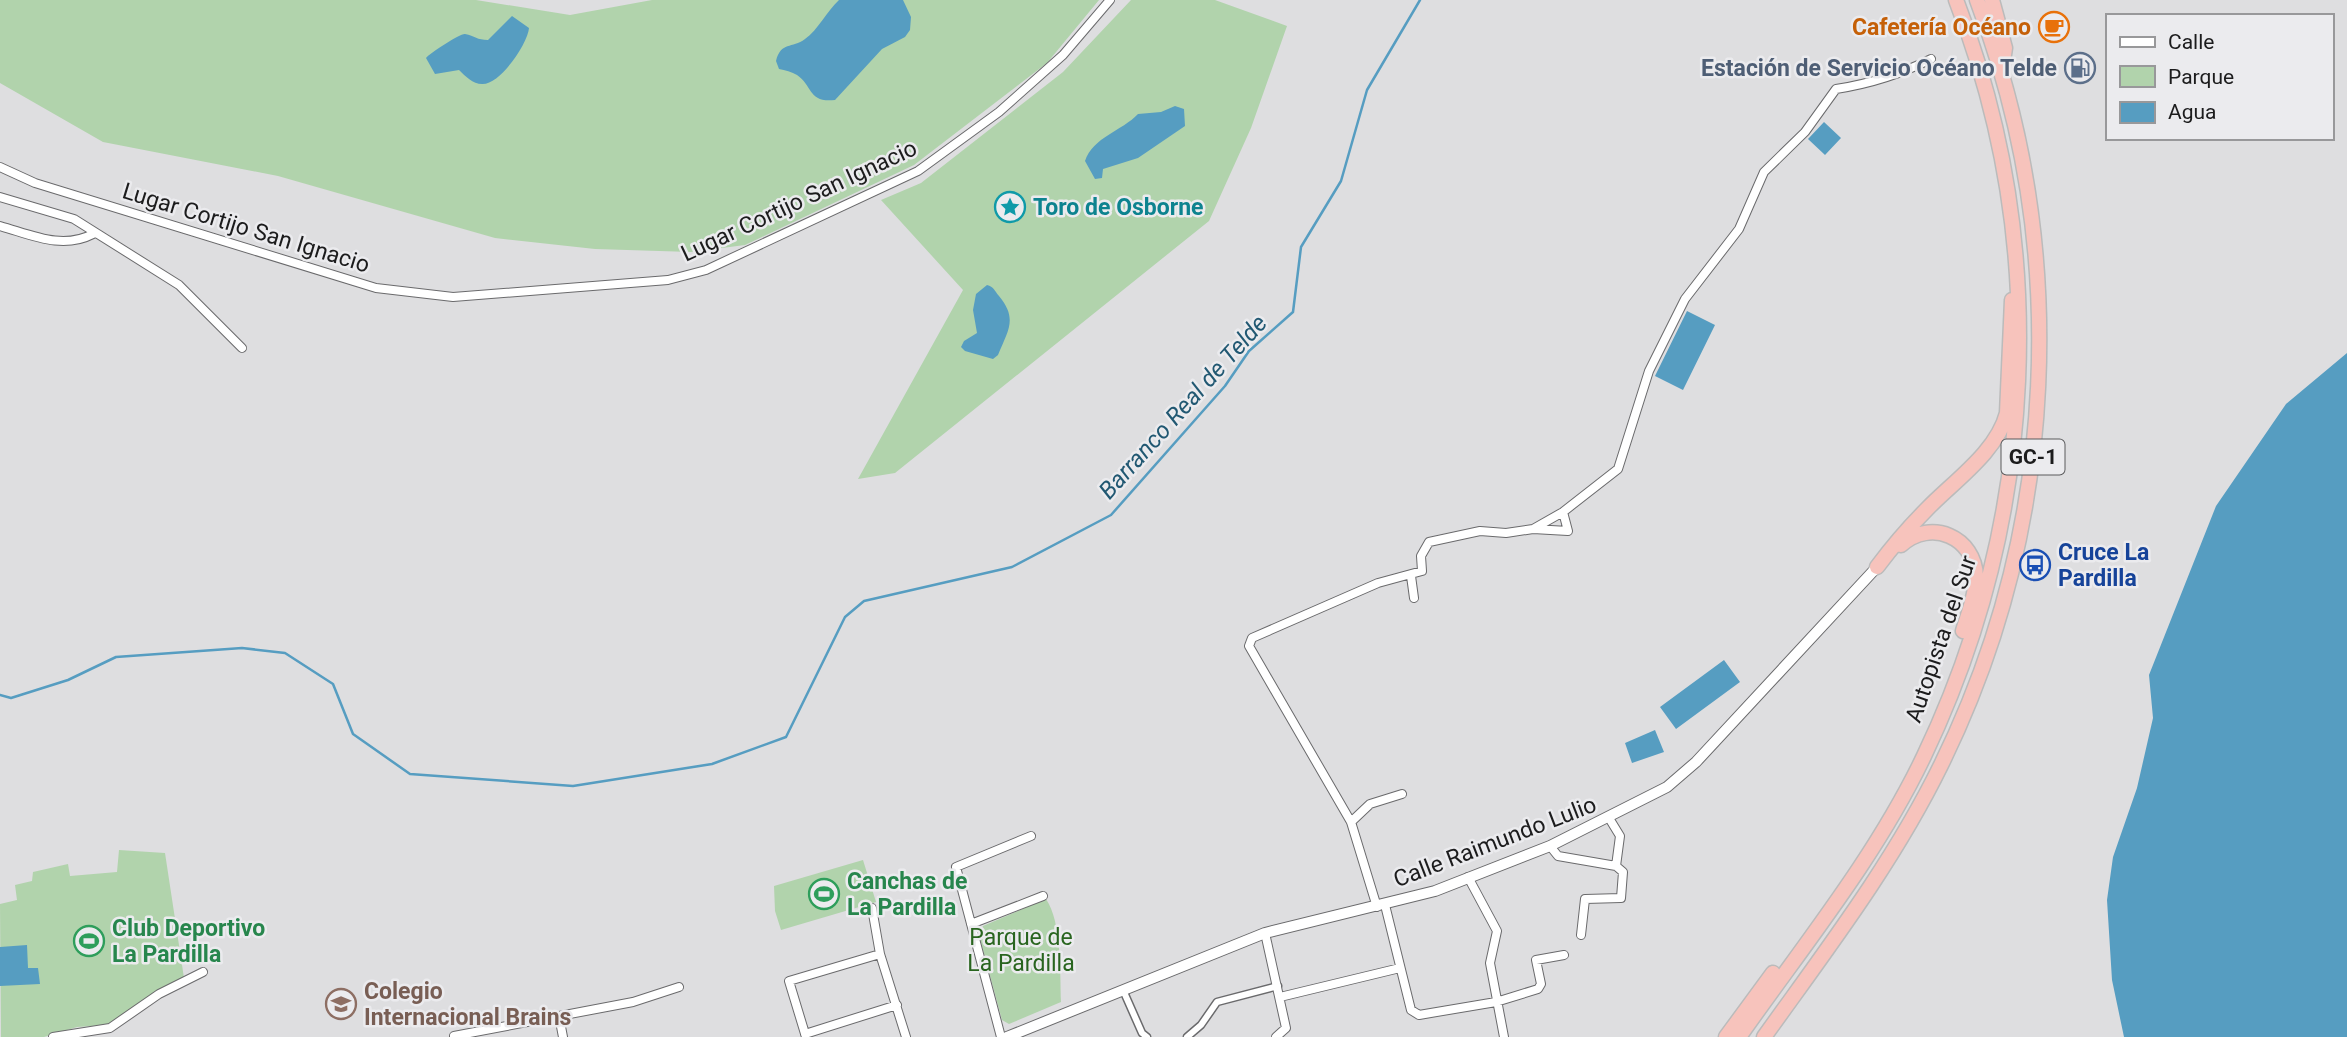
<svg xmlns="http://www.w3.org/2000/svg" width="2347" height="1037" font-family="Roboto,sans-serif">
  <rect width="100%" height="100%" fill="#dedee0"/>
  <path fill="#b1d3ac" d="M0,0H476L570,15L652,0H1099L1047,63L914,165L745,245L691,252L595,249L495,238L278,176L103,142L0,83Z
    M1131,0H1215L1287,26L1251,128L1209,221L895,473L858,479L963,290L881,200L921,183L1063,72Z
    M119,850L165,853L184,978L106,1025L77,1027L44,1037H1L0,904L17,900L15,885L32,881L33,872L68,864L70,876L117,872Z
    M863,860L876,902L781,930L775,911L774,886Z
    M1046,899C1062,922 1060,974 1061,1002L1009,1024L1002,1020L979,935L983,926Z"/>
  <path fill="#569dc1" d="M839,0H903L911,17L910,30L905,37L882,49L835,100C808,103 813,86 797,75C792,72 785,70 779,69L776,61C781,41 792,49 805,39C818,30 827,11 839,0Z
    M512,16L529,28C528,43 500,85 482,84C473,84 465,76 459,70L435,74L426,58C430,53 461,33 465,34C475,36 477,40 488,40Z
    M1175,106L1184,109L1185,126L1138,158L1103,169L1102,178L1095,179L1085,161C1093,137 1122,131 1138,114L1161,112Z
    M1824,122L1841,138L1825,155L1808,139Z
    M987,285C994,287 994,290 999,296C1018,319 1008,330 998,355L993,359L965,351L961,347L964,341L977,333L973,310L976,294Z
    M1687,311L1715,325L1683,390L1655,376Z
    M2347,353V1037H2124L2112,980L2107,900L2113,857L2137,788L2153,718L2149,675L2216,506L2286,404Z
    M1724,660L1740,682L1676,729L1660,707Z
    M1655,730L1664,752L1632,763L1625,743Z
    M27,945L28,968H38L40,984L0,986V947Z"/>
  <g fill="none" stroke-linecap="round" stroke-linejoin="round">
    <path stroke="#569dc1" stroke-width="2.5" d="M0,695L11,698L68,680L116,657L242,648L285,653L333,684L353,734L410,774L573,786L712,764L786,737L845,617L864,601L1012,567L1111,515L1225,386L1249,351L1293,312L1301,247L1341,181L1367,90L1420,0"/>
    <g stroke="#6a6a6c" stroke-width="9">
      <path id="pedestrian" d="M1123,990L1142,1033L1147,1037
        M1187,1037L1201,1025L1217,1002L1278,986"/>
    </g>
    <g stroke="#6a6a6c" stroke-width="10">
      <path id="minor" d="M0,167L35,183L376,288L453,297L668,280L706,270L918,171L999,112L1063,55L1110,0
        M0,197L74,219L179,285L242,348
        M0,226C32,235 62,250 93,234
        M1533,529L1568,531L1563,512
        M1411,576L1414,598
        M1609,818L1620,836L1616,866
        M1351,822L1370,804L1402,794
        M1550,846L1558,856L1616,866
        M1468,877L1497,931L1490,963L1504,1037
        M1385,905L1411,1010L1419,1015L1496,1002L1538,989L1541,984L1536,960L1564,955
        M1377,907L1351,822L1249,646L1252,638L1378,583L1422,571L1421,556L1429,542L1480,531L1506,533L1533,529L1563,512L1618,469L1649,371L1685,299L1739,229L1764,172L1805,132L1836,89C1869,84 1901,74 1931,59
        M872,908L880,954L906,1037
        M971,924L1043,896
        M1265,933L1286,1028L1276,1037
        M1581,935L1585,899L1621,898L1623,872L1616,866
        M1280,997L1400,968
        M559,1016L563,1037
        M805,1034L897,1005
        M454,1036L633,1002L679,987
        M53,1037L110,1028L159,994L203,972
        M806,1037L789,981L880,954
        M1001,1037L956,867L1031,836"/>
    </g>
    <g stroke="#6a6a6c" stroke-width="12">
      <path id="tertiary" d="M1007,1037L1265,933L1435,891L1550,846L1667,787L1696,762L1877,567"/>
    </g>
    <g stroke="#bbb" stroke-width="17">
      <path id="motorway" d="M1992,0L2005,48L2002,68
        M1901,545C1931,518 1975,537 1976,577C1976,596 1968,614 1963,631
        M1877,567C1892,547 1909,527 1927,509C1954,481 1997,452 2007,413L2012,300
        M1726,1037L1773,973
        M1739,1037C1803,946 1876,857 1924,756C2037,519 2051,245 1956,0
        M1764,1037C1827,949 1893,863 1941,765C2058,527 2071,248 1977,0"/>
    </g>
    <use href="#pedestrian" stroke="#fff" stroke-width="6"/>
    <use href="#minor" stroke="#fff" stroke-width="8"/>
    <use href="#tertiary" stroke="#fff" stroke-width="10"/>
    <use href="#motorway" stroke="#f7c3bc" stroke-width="14"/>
  </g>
  <defs>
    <g id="cafe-ring" transform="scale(1.575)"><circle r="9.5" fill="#ebebee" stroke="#e8710a" stroke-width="1.5"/><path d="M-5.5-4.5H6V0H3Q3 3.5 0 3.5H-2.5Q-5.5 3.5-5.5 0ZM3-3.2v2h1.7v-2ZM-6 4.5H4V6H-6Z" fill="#e8710a"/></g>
    <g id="fuel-ring" transform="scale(1.575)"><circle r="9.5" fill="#ebebee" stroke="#5c6f8a" stroke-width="1.5"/><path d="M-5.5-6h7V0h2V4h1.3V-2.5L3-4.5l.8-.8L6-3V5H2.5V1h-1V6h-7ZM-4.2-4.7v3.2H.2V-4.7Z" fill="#5c6f8a"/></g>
    <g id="sight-ring" transform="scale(1.575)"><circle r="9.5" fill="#ebebee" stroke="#0f9aa8" stroke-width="1.5"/><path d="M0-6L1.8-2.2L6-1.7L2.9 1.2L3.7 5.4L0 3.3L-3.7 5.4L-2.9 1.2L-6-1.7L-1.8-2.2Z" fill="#0f9aa8"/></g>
    <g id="bus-ring" transform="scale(1.575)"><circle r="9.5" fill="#ebebee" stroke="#1a4fb4" stroke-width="1.5"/><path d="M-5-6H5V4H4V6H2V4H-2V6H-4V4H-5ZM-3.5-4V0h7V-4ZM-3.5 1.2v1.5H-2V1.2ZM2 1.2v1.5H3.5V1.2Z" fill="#1a4fb4"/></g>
    <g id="stadium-ring" transform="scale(1.575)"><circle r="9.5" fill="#ebebee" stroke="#2e9e5b" stroke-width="1.5"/><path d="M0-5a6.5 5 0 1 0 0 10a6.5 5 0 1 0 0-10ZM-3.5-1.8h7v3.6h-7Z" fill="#2e9e5b"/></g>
    <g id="school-ring" transform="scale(1.575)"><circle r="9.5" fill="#ebebee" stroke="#8d6e63" stroke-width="1.5"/><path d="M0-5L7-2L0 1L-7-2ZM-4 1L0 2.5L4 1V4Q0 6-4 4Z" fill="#8d6e63"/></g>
  </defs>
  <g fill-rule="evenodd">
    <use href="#cafe-ring" x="2054" y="27"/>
    <use href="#fuel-ring" x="2080" y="68"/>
    <use href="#sight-ring" x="1010" y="207"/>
    <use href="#bus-ring" x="2035" y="565"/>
    <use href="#stadium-ring" x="824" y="894"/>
    <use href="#stadium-ring" x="89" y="941"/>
    <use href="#school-ring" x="341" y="1004"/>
  </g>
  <g text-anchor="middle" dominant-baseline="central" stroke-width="5" stroke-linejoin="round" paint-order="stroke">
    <rect fill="#ebebee" stroke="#5a5a5c" stroke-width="2" x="2001.5" y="439.5" width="63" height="35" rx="5"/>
    <g font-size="21" font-weight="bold" fill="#1c1c1d">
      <text x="2033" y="457">GC-1</text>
    </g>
    <g font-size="23" font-weight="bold" fill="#c56008" stroke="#ebebee" text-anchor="end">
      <text x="2031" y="27">Cafetería Océano</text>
    </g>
    <g font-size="23" font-weight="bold" fill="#4e5e75" stroke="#ebebee" text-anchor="end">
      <text x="2057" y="68">Estación de Servicio Océano Telde</text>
    </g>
    <g font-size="23" fill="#1c1c1d" stroke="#ebebee">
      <text transform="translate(799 201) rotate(-25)">Lugar Cortijo San Ignacio</text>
      <text transform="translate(246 228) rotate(17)">Lugar Cortijo San Ignacio</text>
      <text transform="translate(1941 639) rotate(-71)">Autopista del Sur</text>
      <text transform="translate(1495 842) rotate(-21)">Calle Raimundo Lulio</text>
    </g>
    <g font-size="23" font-weight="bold" fill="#0d838f" stroke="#ebebee" text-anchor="start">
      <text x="1033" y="207">Toro de Osborne</text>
    </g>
    <g font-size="23" font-weight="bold" fill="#164399" stroke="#ebebee" text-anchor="start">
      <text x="2058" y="552">Cruce La<tspan x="2058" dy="26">Pardilla</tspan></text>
    </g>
    <g font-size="23" font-weight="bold" fill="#27864d" stroke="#ebebee" text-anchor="start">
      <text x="847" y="881">Canchas de<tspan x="847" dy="26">La Pardilla</tspan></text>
      <text x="112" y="928">Club Deportivo<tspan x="112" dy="26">La Pardilla</tspan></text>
    </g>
    <g font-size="23" fill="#29651f" stroke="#ebebee">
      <text x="1021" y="937">Parque de<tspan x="1021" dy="26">La Pardilla</tspan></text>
    </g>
    <g font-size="23" font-weight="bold" fill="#785e54" stroke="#ebebee" text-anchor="start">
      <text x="364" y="991">Colegio<tspan x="364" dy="26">Internacional Brains</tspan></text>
    </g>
    <g font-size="24" font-style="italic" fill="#215872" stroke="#ebebee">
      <text transform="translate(1183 407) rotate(-48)">Barranco Real de Telde</text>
    </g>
  </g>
  <rect x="2106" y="14" width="228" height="126" fill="#ebebee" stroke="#98989a" stroke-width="2"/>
  <rect x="2120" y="37" width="35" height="10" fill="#ffffff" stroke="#98989a" stroke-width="2"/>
  <text x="2168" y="49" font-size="21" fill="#1c1c1d">Calle</text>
  <rect x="2120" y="66" width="35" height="21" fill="#b1d3ac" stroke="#98989a" stroke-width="2"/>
  <text x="2168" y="84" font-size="21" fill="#1c1c1d">Parque</text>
  <rect x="2120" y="102" width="35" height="21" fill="#569dc1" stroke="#98989a" stroke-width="2"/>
  <text x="2168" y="119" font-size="21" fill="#1c1c1d">Agua</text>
</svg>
